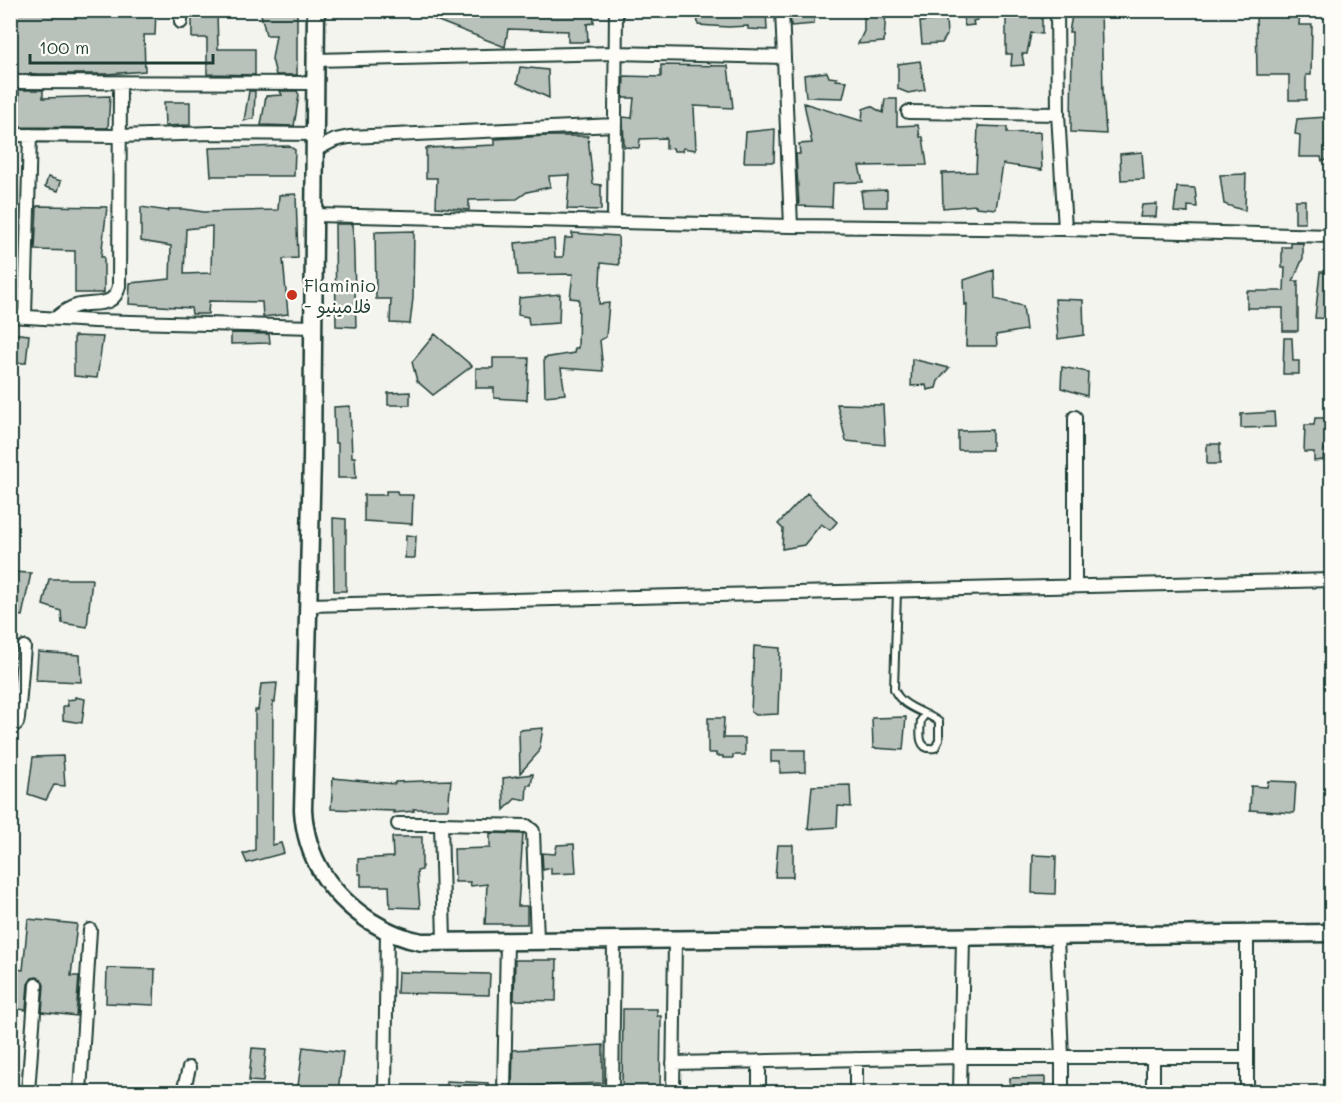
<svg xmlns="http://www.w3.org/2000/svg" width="1342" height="1103" font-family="Mali,'Playpen Sans Arabic',sans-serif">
  <rect width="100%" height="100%" fill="#f4f4ef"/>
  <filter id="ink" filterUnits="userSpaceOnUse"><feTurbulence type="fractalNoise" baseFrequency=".0167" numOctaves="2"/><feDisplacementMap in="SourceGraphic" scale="12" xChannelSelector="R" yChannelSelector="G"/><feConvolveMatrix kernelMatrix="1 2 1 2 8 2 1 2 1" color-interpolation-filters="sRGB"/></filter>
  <g filter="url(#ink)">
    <path fill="#b9c1bb" stroke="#1f3d34" stroke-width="1.5" fill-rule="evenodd" d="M10,10H156L155,35H144L145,71L107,74H10Z
      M260,10H297V75H276L272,59L276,35H266Z
      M410,10H593L594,23L587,24L588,42H568V31L508,29L505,47Z
      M697,10H766L767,30L748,29V26L728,27L698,25Z
      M790,10H814V24L791,26Z
      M961,10H977V20L973,21L974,25L965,26Z
      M1006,10H1042V34L1031,33L1027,54H1022L1024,65L1011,66L1012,54H1006Z
      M1073,10H1101L1103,92L1106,134L1071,132L1072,32H1069Z
      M1256,10H1295V13H1300L1299,25H1312L1311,75H1306V100H1289V75H1257Z
      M886,11L884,42L858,44L864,31V16Z
      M192,13H217L218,49H255V75L207,74V38H192Z
      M946,19L947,35L942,43L922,44L920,22Z
      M920,61L925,90L908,93L898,89V64Z
      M661,65L728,66L733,108L694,106L696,150L683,148L682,151H674L673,148L666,149V138L640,139L639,148L624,147L623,117L632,118L634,98H623L624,76L661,77Z
      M520,67L548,70L549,98L517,83Z
      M827,72L829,77L837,78L836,80L847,81L843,98L806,97L804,75Z
      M10,90H43V98L110,96L108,128L19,127V92L10,93Z
      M249,91H255L254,118L244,121Z
      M280,91H297L299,95L294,126L261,125L266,96L282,95Z
      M885,99H897V126L918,125L920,137H923L927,165L859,166L863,182L833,183L832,207L799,206L796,154H800L799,144L812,143L804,103L862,121L863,109L871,106L883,113Z
      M164,102H190V125L165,126Z
      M1327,117L1330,129L1326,131V146H1332V159L1322,161L1321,157H1299L1300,135L1295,134L1297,119Z
      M978,126L1007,127V133L1040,132L1042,170L1003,164L996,209L976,207V205L943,208L942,173L976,172Z
      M775,129L774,162H744L746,132Z
      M545,136H588L593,184L601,185V210L567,209L570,175L549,176L550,187L527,192L517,199L469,200V210L436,207L437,178H426V148L495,145V139Z
      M289,146L295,150L294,176H211L209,148Z
      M1142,152L1144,179L1121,180L1120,154Z
      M1246,174L1245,211L1224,204L1220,175Z
      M48,177L61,181L58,191L45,187Z
      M1177,187L1195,188L1197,207L1188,206V213L1174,212Z
      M887,190V207H863L861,191Z
      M296,194L298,258L283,259L288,314L263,317L262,302L209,301L208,314H192L191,308L129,304L130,283L170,279L171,246L141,241V207L168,211L169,209H183L204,212L278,210L279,195ZM212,226L211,273L184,274L186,229Z
      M1295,200H1305V223H1295Z
      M1157,204L1156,217H1140L1142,205Z
      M37,206L107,207L101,257H104V293H75V251L35,250Z
      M335,224H353L356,327L336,326Z
      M414,231L413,298L410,324L390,323L391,299H376L375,232Z
      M572,233L618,236L619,265L601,263L599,304L609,303L606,337L600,340L603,371L561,368L565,394L545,396L544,358L574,353L575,348H578L579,299L570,298L573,274L518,275L515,243L554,239L555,257H563L565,238H572Z
      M1291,243H1303V258L1293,281H1298V331H1283V308H1247V291H1284L1285,268H1282V247H1291Z
      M10,250H19L17,296H10Z
      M994,270L995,299L1023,306L1026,330L996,335L997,346H966L967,304L965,305L964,280Z
      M1320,272H1332V319L1315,318Z
      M560,294L559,323L529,325L528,317L518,315L519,298Z
      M1055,299L1083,300L1084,335L1058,339Z
      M10,333L29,335L26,363H10Z
      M231,333L269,334L270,343L231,344Z
      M435,334L472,366L433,395L417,381L412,362Z
      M74,336L103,337L97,378L74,376Z
      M1284,338H1292L1293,361H1299V374H1283Z
      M493,358H529L527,400L494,398V388H476V368H493Z
      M912,359L949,368L938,381L936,388L927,390L926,385L911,386Z
      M1062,367L1088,372L1087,396L1061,388Z
      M410,392V405H388V393Z
      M837,404L883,405L885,445L846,441Z
      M350,406L352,457H355L356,478H338V443H335L334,407Z
      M1274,412L1275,427L1241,428V414Z
      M1315,418H1332V450L1324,449L1323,460L1314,461V452H1304L1305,425H1314Z
      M992,430V450H958V431Z
      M1207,444H1220V464H1207Z
      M386,491H397L398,495H413L412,524L364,521V495H386Z
      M807,493L837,522L830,530L821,524L804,545L782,549L783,529L778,524Z
      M333,518L346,519V591H334Z
      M406,535L416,536L415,558H405Z
      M10,572L31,573L22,616L10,614Z
      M49,579H92L87,627L62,623L61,611L43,605Z
      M754,646L780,648L778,714L756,715L751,712Z
      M38,652L80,655L81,682L36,680Z
      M277,683L275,702H273L272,845L281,843L284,853L247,863L243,854L255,850V710H258L261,684Z
      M75,697L85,699L82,723L63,720V706H68L67,700L75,699Z
      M906,717L903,750L873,748L872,718Z
      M708,718H724L723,738H745V755H733V758H723V756H716V753H708Z
      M543,728L539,752L520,773L519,730Z
      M771,750H805V772L780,773V762H771Z
      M63,756L65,786L54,785L46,800L28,794L33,757Z
      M533,774L531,785H527L526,800L516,798L504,810L503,778Z
      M333,778L395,784V782L451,780L448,809H413L414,811L393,813L394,811L331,809Z
      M1268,781L1296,782L1294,813L1250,810L1251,786L1267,787Z
      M850,785L851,807L838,806L837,827L808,829L812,786Z
      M490,833L523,834L518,906H527V924H485L487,884L471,886L470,882H455L454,849L490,848Z
      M392,837H422V870L417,871L420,908L390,907L389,886H361V874H359L358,870V859L393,857Z
      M574,844L576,873L551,874V868L543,870L542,853L555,854L557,845Z
      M778,845H793V877H775Z
      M1033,855L1056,856L1055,894L1032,893Z
      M28,919L77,924L71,976H79L76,1016L42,1012L44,985L41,979L37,977L32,978L28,984L26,1010L10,1008V968L23,970Z
      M515,960H557L556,1001L514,1000Z
      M107,968L155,969L154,1005L106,1003Z
      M398,972L490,974L489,995L397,993Z
      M623,1009H657V1016H661L660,1092H622Z
      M603,1045V1083L512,1087L513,1050Z
      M303,1047L343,1052L338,1091L298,1086Z
      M252,1048L266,1049L263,1082L249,1081Z
      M1045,1077V1092H1010V1078Z
      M446,1081L488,1083L489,1092H446Z"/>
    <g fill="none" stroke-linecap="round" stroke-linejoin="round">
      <g stroke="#1f3d34" stroke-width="10">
        <path id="lane" d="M897,591L894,689C901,708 926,711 939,722V740L935,748C917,751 920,732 921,720L925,715"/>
      </g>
      <g stroke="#1f3d34" stroke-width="16">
        <path id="street" d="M181,10V22
          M782,10L791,226
          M1057,10L1058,114L1065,229
          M315,60L615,53L784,57
          M10,82L315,83
          M908,112L1058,114
          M10,135L119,136L212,133L316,134
          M315,150L335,140L349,137L615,125
          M315,215L791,226L1065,229L1332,236
          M614,221L616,10
          M10,316L94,321L314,327
          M25,316L30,135
          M56,318C62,313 68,308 76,306C94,301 114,309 119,286L120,84
          M1075,417V586
          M309,605L1332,580
          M10,728L17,723L18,718L24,647
          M398,824H441
          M1247,934V1092
          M1057,937L1062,1057V1092
          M444,941L441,824L527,826L533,831L537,940
          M1153,1057V1092
          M856,1059V1092
          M759,1061V1092
          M673,1063L961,1057H1247
          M28,1092L36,985
          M80,1092L90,930
          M183,1092L189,1068
          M385,1092L387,931
          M504,1092L507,941
          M612,1092L614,941
          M673,1092L675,940
          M960,1092L963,937"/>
      </g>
      <g stroke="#1f3d34" stroke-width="21">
        <path id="secondary" d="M316,10L312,458L303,810C306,859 330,894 370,921C386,931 403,939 422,942L1332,933"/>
      </g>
      <use href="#lane" stroke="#fdfcf7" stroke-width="6"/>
      <use href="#street" stroke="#fdfcf7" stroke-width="12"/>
      <use href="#secondary" stroke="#fdfcf7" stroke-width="16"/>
    </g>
  </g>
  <circle fill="#c8321e" stroke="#fdfcf7" stroke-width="2" cx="292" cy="295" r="6"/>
  <g text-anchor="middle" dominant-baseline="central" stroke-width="5" stroke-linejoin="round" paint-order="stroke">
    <g font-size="18" fill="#1f3d34" stroke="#fdfcf7" text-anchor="start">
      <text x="304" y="285">Flaminio<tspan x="304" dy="21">- فلامينيو</tspan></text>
    </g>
  </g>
  <rect width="1342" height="1103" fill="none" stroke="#fdfcf7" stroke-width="36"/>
  <rect x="18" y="18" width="1306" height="1067" fill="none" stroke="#1f3d34" stroke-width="2" filter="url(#ink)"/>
  <path d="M30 54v9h183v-9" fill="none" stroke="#1f3d34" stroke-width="3"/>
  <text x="39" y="54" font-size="18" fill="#1f3d34" stroke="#fdfcf7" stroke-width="4.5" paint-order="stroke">100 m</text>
</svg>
